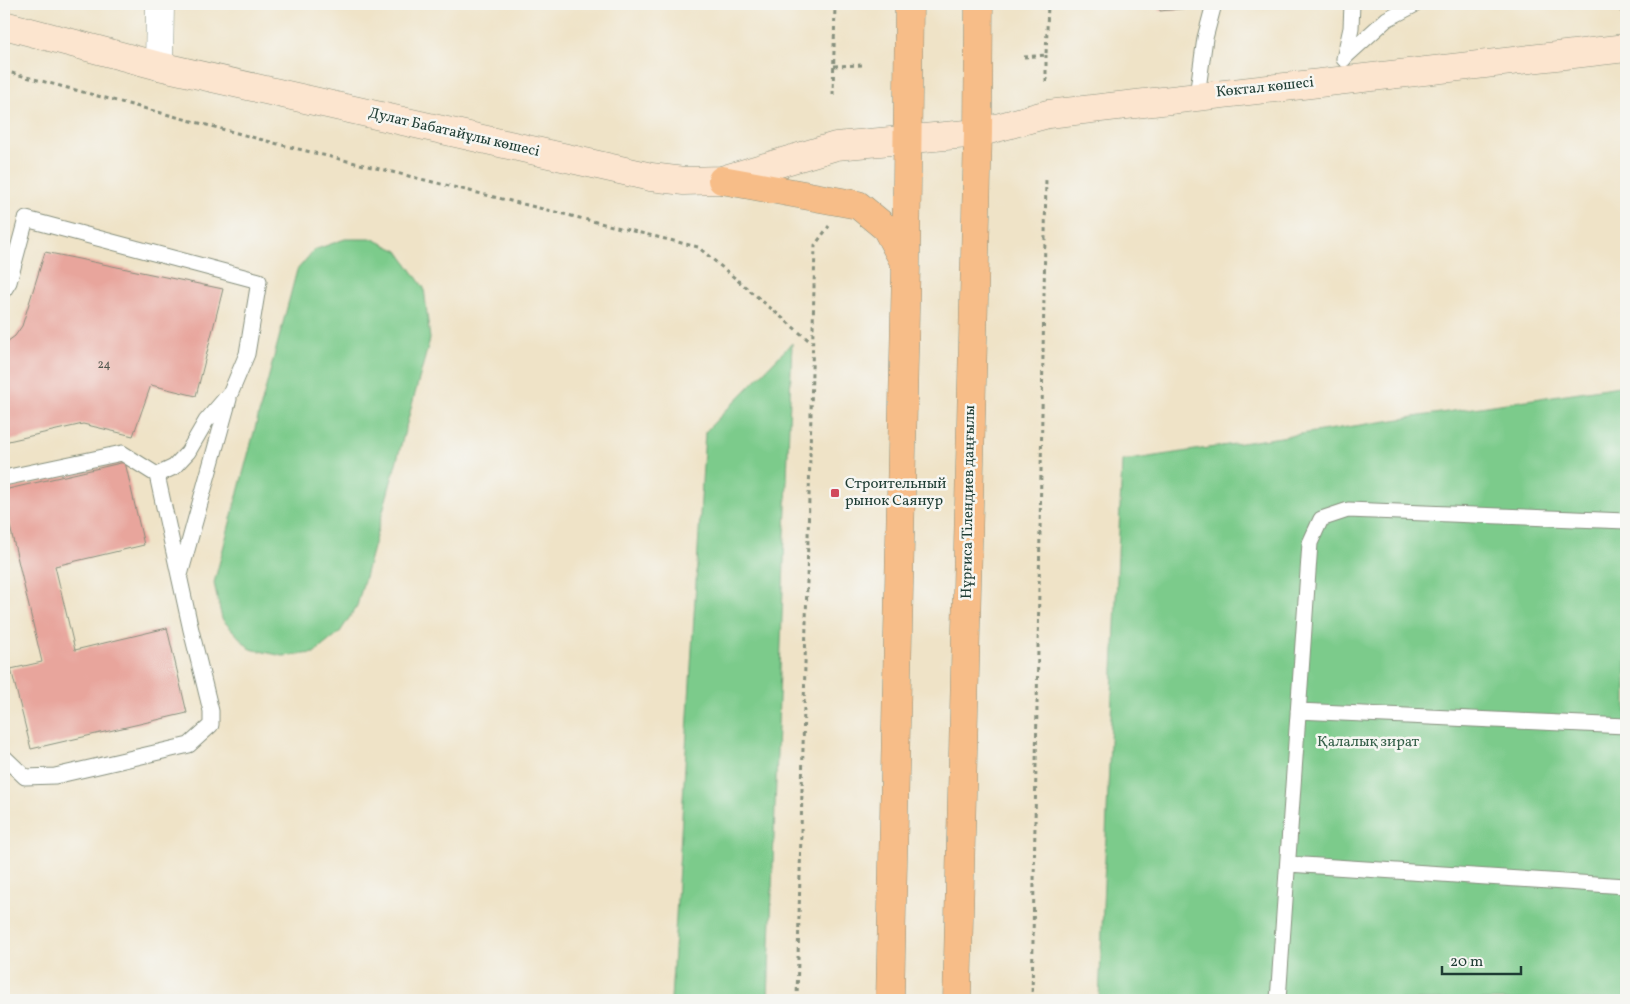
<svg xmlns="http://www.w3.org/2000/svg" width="1630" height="1004" font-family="Vollkorn,serif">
  <rect width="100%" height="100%" fill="#f6f6f2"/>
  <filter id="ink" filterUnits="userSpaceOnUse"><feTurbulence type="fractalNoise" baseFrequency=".02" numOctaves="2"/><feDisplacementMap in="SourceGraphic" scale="10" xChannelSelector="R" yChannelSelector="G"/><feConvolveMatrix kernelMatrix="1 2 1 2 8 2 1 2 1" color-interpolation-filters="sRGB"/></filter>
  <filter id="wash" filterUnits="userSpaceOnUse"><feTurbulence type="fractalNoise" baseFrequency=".0096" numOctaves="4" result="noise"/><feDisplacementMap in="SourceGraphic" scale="20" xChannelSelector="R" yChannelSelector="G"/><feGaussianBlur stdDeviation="1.12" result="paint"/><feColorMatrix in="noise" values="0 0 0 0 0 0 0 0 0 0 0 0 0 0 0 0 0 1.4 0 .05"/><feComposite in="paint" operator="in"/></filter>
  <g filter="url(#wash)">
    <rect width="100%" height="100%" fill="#efe3c7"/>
    <path fill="#7ccb8b" stroke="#4e8460" d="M345,239H373L398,251L424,288L430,339L357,606L340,632L314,653L283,656L250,649L222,619L214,583L297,270L314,250Z
      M792,343L768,1000H671L705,432Z
      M1626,385V1000H1099L1122,461Z"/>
    <g id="blocks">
      <path fill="#e8a59c" d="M1159,4H1188L1189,8L1160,11Z
        M45,252L223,289L196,396L151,385L133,436L83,424L4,442V344L15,336L22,326Z
        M125,462L144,545L55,566L75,650L167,628L187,713L31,749L11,669L42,662L4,501V490Z"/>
    </g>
  </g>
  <g filter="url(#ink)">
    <use href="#blocks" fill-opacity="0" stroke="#87907e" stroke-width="1"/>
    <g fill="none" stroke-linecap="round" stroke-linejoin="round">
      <g stroke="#87907e" stroke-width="17">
        <path id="lane" d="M1624,4L1626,6
          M1344,58L1387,19L1416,4
          M1344,59L1351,28L1352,4
          M1197,96L1205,38L1214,4
          M4,290L9,282L26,219L259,281L247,354L231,392L206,421L188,452L174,467L157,475L122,453L4,478
          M180,575L229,399
          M1298,711L1626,726
          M4,757L25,777L55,776L189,745L211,725V711L191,630L157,475
          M1288,864L1626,886
          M1278,1000L1310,543L1321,519L1348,510L1626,521"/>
      </g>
      <g stroke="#87907e" stroke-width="29">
        <path id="street" d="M159,66L160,4"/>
      </g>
      <g stroke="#87907e" stroke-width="29">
        <path id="secondary" d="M4,25L159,66L651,177L684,181L722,180L836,146L978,133L1048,114L1626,48"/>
      </g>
      <g stroke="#87907e" stroke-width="29">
        <path id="primary" d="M722,180L858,205L886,228L904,262
          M890,1000L906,266L909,4
          M957,1000L978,133L979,4"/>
      </g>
      <path stroke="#87907e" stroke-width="3" stroke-dasharray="4 4" stroke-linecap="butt" d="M1024,57L1046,55L1048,4
        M834,66L864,65
        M4,71L278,144L698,247L812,343
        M1046,82V55
        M833,95L835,4
        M797,1000L815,245L829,226
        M1032,1000L1046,178"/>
      <use href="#lane" stroke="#fff" stroke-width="15"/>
      <use href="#street" stroke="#fff" stroke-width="28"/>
      <use href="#secondary" stroke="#fce5cf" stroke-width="28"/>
      <use href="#primary" stroke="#f7bd88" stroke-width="28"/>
    </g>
  </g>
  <rect fill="#d1495b" stroke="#f6f6f2" stroke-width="2" x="830" y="488" width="10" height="10" rx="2.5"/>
  <g text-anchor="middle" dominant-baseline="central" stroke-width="5" stroke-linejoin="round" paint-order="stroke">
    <g font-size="12" fill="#51574e">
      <text x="104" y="365">24</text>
    </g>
    <g font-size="15" fill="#1f3d34" stroke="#f6f6f2">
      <text transform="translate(1265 88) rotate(-6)">Көктал көшесі</text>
      <text transform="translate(454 133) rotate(13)">Дулат Бабатайұлы көшесі</text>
      <text transform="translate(969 502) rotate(-89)">Нұрғиса Тілендиев даңғылы</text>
    </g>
    <g font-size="15" fill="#1f3d34" stroke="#f6f6f2" text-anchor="start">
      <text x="845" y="484">Строительный<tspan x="845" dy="17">рынок Саянур</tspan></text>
    </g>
    <g font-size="15" fill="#36604a" stroke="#f6f6f2">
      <text x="1368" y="742">Қалалық зират</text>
    </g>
  </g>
  <rect width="1630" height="1004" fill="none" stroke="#f6f6f2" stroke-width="20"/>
  <path d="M1442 966v8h79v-8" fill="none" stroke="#1f3d34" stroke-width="2.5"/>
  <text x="1450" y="966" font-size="15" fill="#1f3d34" stroke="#f6f6f2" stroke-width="4" paint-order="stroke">20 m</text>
</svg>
